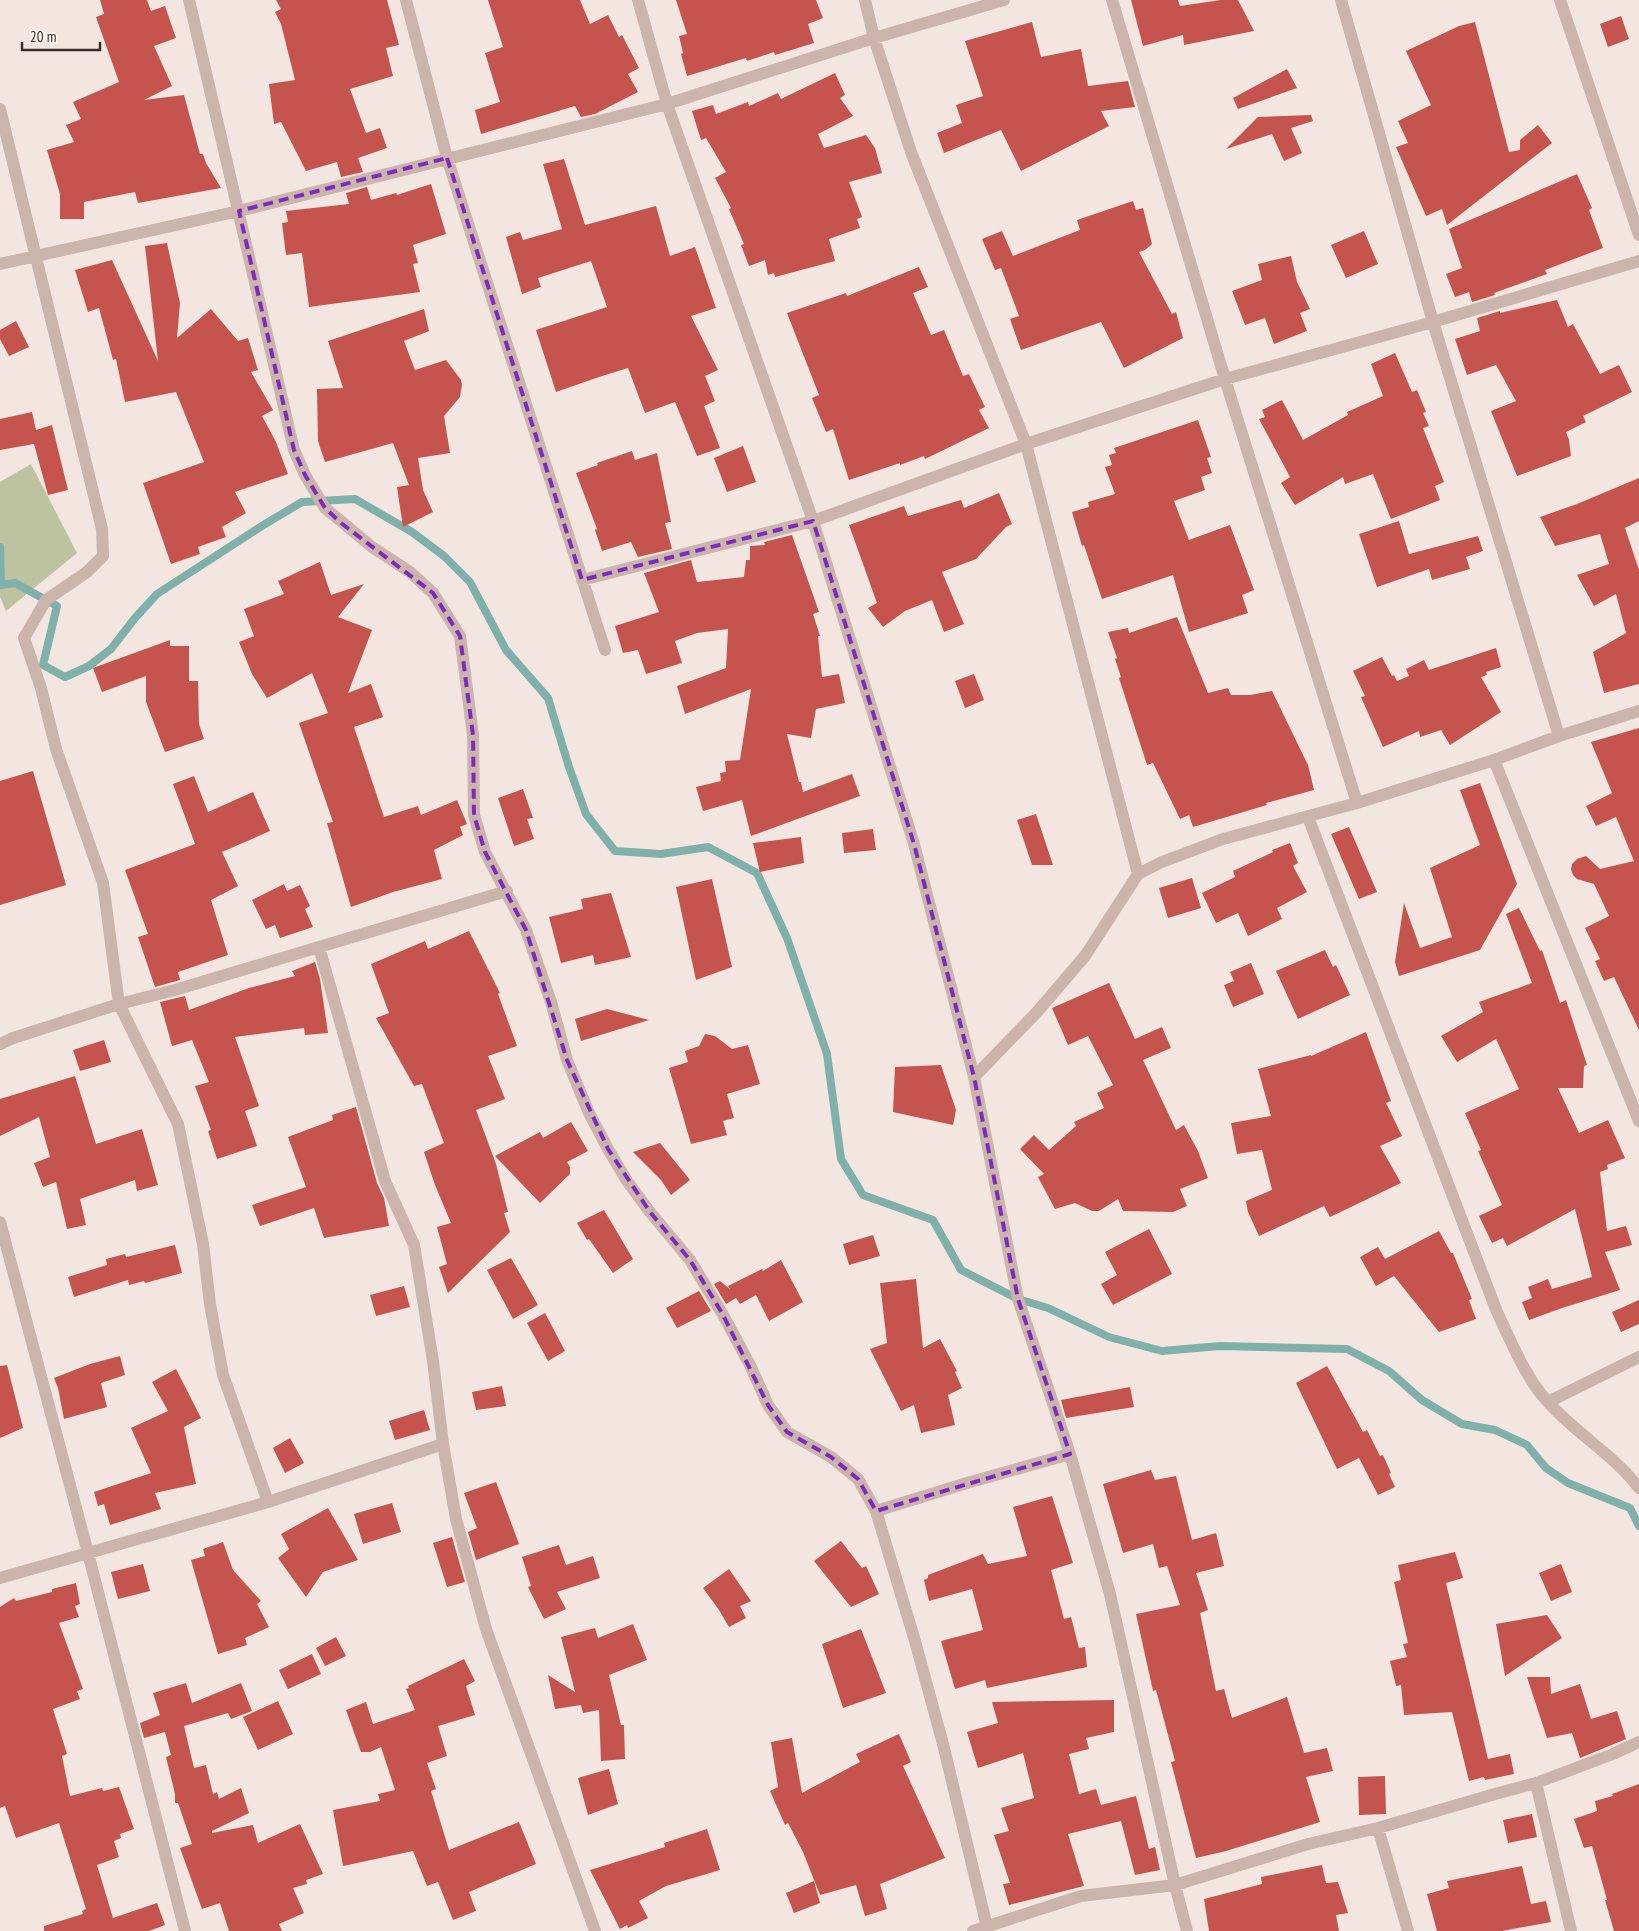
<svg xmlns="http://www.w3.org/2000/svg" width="1639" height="1931" font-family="'PT Sans Narrow',sans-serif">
  <rect width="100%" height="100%" fill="#f3e6e0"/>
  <path fill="#bdc2a0" d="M31,464L77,553L6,611L0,597V482Z"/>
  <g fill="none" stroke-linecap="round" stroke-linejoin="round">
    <path stroke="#7fb0a9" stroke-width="8" d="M0,547L1,585L15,583L57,606L43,665L65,677L89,666L111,649L135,618L157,594L265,524L302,502L355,499L412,532L444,556L470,582L506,650L548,698L569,767L586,814L615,851L661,854L708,847L757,873L787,938L827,1054L841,1159L863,1195L933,1220L961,1270L1018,1299L1048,1308L1109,1337L1162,1351L1220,1346L1347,1349L1389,1371L1422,1400L1462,1424L1495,1430L1527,1445L1546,1468L1568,1483L1630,1508L1639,1526"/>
  </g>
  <path fill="#c4544d" d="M100,0H147L151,11L165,6L176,38L154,46L172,86L144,100L184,95L200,154H203L206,163L221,188L138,203L135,192L84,202V219H60V194L47,150L74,142L66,125L81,119L73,102L119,82L96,17L104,14Z
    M276,0H387L399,45L386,48L393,76L350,89L366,133L380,128L387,148L358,158L363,172L341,177L337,162L306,171L281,122L274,124L269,84L295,80L281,24L275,12L281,9Z
    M488,0H580L590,24L608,15L619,37L622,35L639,68L628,74L638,92L595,114L581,117L575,106L481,134L475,110L500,102L485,53L503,47Z
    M676,0H816L823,18L808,24L814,43L775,55L774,52L747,61L746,58L687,76L681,54L683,53L679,36L687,34Z
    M1131,0H1178L1180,6L1221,0H1238L1254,31L1184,45L1183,35L1143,46Z
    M1621,16L1629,39L1608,47L1600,24Z
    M1032,22L1041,57L1081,49L1088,86L1128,81L1135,107L1101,111L1109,126L1021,171L1001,130L944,153L937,133L962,123L956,105L983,96L965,41Z
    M1475,22L1509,152L1520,150V140L1538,125L1552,143L1447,225L1442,209L1426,216L1396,147L1408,143L1398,121L1431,105L1406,51L1459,26Z
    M1287,69L1297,88L1238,109L1233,98Z
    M835,73L845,95L840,98L853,116L818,134L824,148L866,135L875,148L882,173L849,182L862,217L857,219L860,228L829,239L835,261L775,277L774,273L768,275L765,260L749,266L741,245L744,244L729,209L731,208L715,178L726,172L706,138L701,140L692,111L713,105L716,114L748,102L749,106L778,93L781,99Z
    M1311,115L1313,121L1291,128L1302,153L1284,161L1272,134L1226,149L1258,117Z
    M564,159L585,225L656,206L670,256L695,247L716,308L691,316L718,370L705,376L715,401L704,406L720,448L697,456L675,402L645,413L628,368L599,377L556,392L536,330L607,307L591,261L538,278L541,287L522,294L506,237L520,232L523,240L562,229L543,164Z
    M1577,174L1592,208L1589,210L1603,248L1545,270L1547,274L1494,293L1495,295L1472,302L1469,292L1455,297L1446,274L1462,268L1449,229Z
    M431,184L446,234L413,245L418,263L413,264L420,292L309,307L302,253L286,255L282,223L288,222L286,211L349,204L346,193L367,187L371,200L396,193L397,195Z
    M1133,201L1136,210L1143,208L1152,244L1145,250L1139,252L1172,314L1176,312L1183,338L1124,368L1101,322L1021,350L1010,319L1019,316L1001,268L995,270L982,239L1002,231L1013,256L1080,230L1077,220Z
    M1364,231L1378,264L1346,278L1331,245Z
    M167,243L180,303L177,338L211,309L238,341L248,338L258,370L251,372L273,410L262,416L276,442L288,474L235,492L246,513L222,527L226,537L198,547L200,554L171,564L143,483L204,462L176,392L125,402L116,359L113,360L99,308L88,312L75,270L112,260L158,361L145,246Z
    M1291,256L1297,282L1310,309L1300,313L1307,331L1274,344L1265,318L1245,325L1232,291L1262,280L1258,264Z
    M919,267L928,287L913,293L931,335L944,330L963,376L969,374L985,407L979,410L989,428L925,459L924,456L900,465V463L849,480L833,429L826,432L812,398L819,395L787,313L846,293L847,296Z
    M1557,300L1568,327L1573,324L1600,374L1619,365L1632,392L1583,416L1586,422L1566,432L1569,440L1571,456L1517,476L1491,411L1516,401L1496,365L1467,375L1455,339L1480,331L1477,318L1500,311V313Z
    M424,309L429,331L404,341L415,370L446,360L461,380L462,385L460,397L444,416L450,453L418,458L423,490L433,512L403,527L397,487L409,485L393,443L325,462L318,441L317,389L343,388L328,341Z
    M16,321L29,347L9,356L0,339V330Z
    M1395,353L1412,392L1417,390L1426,412L1423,413L1429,426L1423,428L1444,482L1435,486L1440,500L1391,519L1373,474L1345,484L1343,477L1295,505L1281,483L1290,477L1259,419L1265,417L1262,410L1282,400L1303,440L1348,415L1347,412L1383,396L1371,364Z
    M32,412L36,430L52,425L68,490L48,495L34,444L0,450V419Z
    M1198,420L1211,457L1207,458L1212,473L1201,477L1205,490L1174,501L1189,540L1230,525L1254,590L1242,595L1248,613L1189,632L1173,575L1102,599L1084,545L1082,546L1072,512L1089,507L1088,502L1115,494L1105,467L1112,465L1109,455L1116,453L1114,448Z
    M743,446L756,482L727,492L714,458Z
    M632,451L635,460L657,453L671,522L665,523L672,549L638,557L631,542L602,551L595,530L597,529L576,473L598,465L597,463Z
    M1639,478V521L1625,528L1639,570V684L1604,693L1593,652L1626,633L1616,594L1594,606L1577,575L1609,564L1600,534L1555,546L1540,517L1577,504Z
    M999,493L1012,524L1006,527L976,559L942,572L964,624L944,632L932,600L905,611L883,627L868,608L877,603L849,525L904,506L908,516L961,500L964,508Z
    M1399,521L1409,554L1478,536L1483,551L1466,557L1470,569L1432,580L1429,569L1377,587L1359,534Z
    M792,535L819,612L813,614L820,636H818L822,677L839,674L845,703L816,709L811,738L787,734L799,782H801L803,792L852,774L860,796L751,836L742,800L703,811L696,787L721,781L720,773L726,772L725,761L740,760L751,689L685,714L677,686L726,668L728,629L697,633L675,641L682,663L646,674L638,650L623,653L615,626L659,612L644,573L691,560L697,582L744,577L746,560H750V546L765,545L764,542Z
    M320,562L331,595L364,584L338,617L372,630L348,693L371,684L383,717L354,727L384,817L418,806L421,815L457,800L467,824L460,827L463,835L434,850L442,879L393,892L351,907L327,823L333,822L299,723L328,713L312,673L267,698L252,674L239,642L254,636L244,609L284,594L278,581Z
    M1177,617L1208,693L1228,688L1231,695H1250L1272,691L1308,765L1314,790L1266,803L1267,805L1193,827L1189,815L1180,819L1153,763L1147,765L1119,678L1121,677L1115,659L1117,658L1108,632L1128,628L1129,633Z
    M170,640V646H189V681H198L199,724L204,739L165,752L146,702V676L102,692L93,668Z
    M1496,648L1501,667L1486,672L1487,675L1481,677L1501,712L1450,745L1441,730L1420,737L1419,731L1383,747L1361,697L1365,696L1353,671L1382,657L1392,676L1394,675L1397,681L1409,676L1406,669L1424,660L1429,670Z
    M974,674L984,700L965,708L955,681Z
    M1639,728V1030L1614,977L1604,981L1595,961L1600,959L1585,928L1609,916L1594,884L1577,879L1573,875L1571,869L1572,864L1577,859L1586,856L1600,869L1634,861L1616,817L1596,826L1586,806L1612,793L1591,742Z
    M33,771L66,885L0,905V781Z
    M194,776L208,812L253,792L270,831L222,852L238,886L211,900L228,955L178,972L180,980L155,987L138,937L148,934L125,870L195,844L173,784Z
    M1480,783L1517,884L1480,950L1399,976L1395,962L1404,903L1420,948L1452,937L1430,868L1480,845L1460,790Z
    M523,789L533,818L527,819L534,839L514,846L498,798Z
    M1036,814L1053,865H1032L1017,820Z
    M1349,827L1377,892L1359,899L1331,834Z
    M873,829L876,850L844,853L842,833Z
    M801,837L804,863L760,872L753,843Z
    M1290,843L1298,863L1293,866L1307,892L1277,908L1282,919L1248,936L1238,913L1216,923L1202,893L1235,877L1233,871L1273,852L1272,850Z
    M1192,878L1201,908L1168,918L1159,888Z
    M712,879L732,967L696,980L676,887Z
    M284,884L287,891L300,885L310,906L305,909L313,927L280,938L275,925L266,929L252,900Z
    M611,893L631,957L595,965L593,955L561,963L549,917L583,909L581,899Z
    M1519,908L1540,951L1542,950L1560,1003L1566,1000L1587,1065L1584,1066L1583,1088H1558L1579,1133L1608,1120L1625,1158L1607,1165L1608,1169L1600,1172L1607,1231L1626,1226L1632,1245L1605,1252L1620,1290L1562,1308L1529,1320L1522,1302L1532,1298L1528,1287L1548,1279L1552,1289L1592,1277L1575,1209L1507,1246L1503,1238L1492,1243L1479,1216L1502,1205L1478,1151L1481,1150L1465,1113L1519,1089L1496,1039L1457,1062L1441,1036L1483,1012L1479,1002L1532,983L1506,914Z
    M469,931L500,993L498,994L517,1046L488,1056L505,1099L476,1110L496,1164L508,1212L504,1213L510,1232L448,1293L439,1267L447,1264L437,1227L451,1223L435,1185L424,1152L444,1143L422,1084L414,1086L376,1018L389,1013L371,964L425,941L428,949Z
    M1325,950L1333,967L1336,965L1350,995L1298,1019L1276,971Z
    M315,962L320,979L328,1033L305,1035L304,1028L235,1037L259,1106L245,1111L257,1146L217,1159L208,1131L211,1130L195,1086L209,1082L192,1040L172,1046L160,1002L185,996L189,1010L249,988L295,976L292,971Z
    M1251,963L1264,994L1233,1007L1224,985L1234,981L1230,972Z
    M1109,983L1135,1039L1162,1027L1171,1048L1143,1060L1176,1130L1184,1125L1198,1151L1208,1178L1180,1189L1187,1206L1173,1212L1123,1211L1118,1199L1099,1211H1092L1075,1203L1055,1209L1038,1177L1044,1174L1020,1149L1034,1135L1049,1150L1076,1126L1074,1122L1104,1108L1097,1093L1113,1085L1088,1036L1068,1045L1052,1008Z
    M607,1009L649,1020L581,1041L575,1019Z
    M1366,1032L1391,1101L1386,1103L1402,1136L1380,1146L1401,1183L1330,1217L1324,1206L1259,1236L1248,1212L1246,1201L1272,1190L1262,1150L1237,1154L1231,1123L1271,1116L1258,1069L1311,1055V1056Z
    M705,1034L715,1036L732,1049L748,1045L760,1084L727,1094L734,1118L723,1121L727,1135L691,1144L669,1068L688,1062L685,1051L699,1046Z
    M104,1040L111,1062L80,1071L73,1050Z
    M941,1065L956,1110L953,1125L893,1112L895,1067Z
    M75,1076L96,1144L142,1129L158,1185L137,1191L135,1180L80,1199L86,1225L67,1229L56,1182L43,1187L34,1163L50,1157L39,1117L0,1136V1099Z
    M356,1107L377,1183L384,1198L389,1226L324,1238L314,1208L260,1226L252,1205L306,1187L288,1137L333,1120L332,1115Z
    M571,1122L588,1151L567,1162L570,1167V1174L540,1203L495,1156L540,1132L543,1138Z
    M660,1143L690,1180L671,1195L661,1180L633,1152Z
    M604,1210L633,1259L613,1273L589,1239L587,1240L577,1223Z
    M1149,1229L1172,1274L1113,1305L1101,1284L1117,1275L1105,1252Z
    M1439,1231L1451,1253H1453L1472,1299L1469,1300L1476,1319L1439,1332L1394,1276L1376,1286L1360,1257L1378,1247L1385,1259Z
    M873,1235L880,1256L849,1265L843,1244Z
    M175,1245L182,1273L145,1283L144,1281L129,1285L128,1280L74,1297L68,1277L107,1265L106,1259L125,1254L126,1257Z
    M511,1258L538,1305L513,1319L487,1270Z
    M781,1260L803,1302L769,1321L756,1295L740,1304L736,1298L726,1304L714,1284L720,1281L730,1289L728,1286L762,1269L763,1271Z
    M916,1279L923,1348L940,1339L957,1371L955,1372L962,1388L948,1395L955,1425L921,1433L914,1405L901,1411L870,1349L887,1343L880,1283Z
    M404,1286L410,1307L376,1316L370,1295Z
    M699,1291L711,1311L677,1328L666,1308Z
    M1639,1300V1324L1621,1332L1612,1312Z
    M545,1313L565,1351L548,1361L527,1323Z
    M120,1356L125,1375L101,1383L107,1407L64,1419L58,1388L54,1378L90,1364Z
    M7,1365L23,1428L0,1438V1366Z
    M1327,1366L1363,1432L1367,1430L1380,1456L1383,1455L1391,1473L1389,1474L1395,1487L1378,1495L1359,1458L1337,1469L1296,1383Z
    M176,1369L201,1418L184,1427L196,1484L155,1493L161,1509L110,1525L104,1504L98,1506L94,1492L151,1473L131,1428L168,1411L152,1382Z
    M502,1386L506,1406L476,1410L472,1392Z
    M1130,1387L1134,1407L1066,1418L1061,1400Z
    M424,1410L430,1430L395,1440L389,1421Z
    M290,1438L304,1463L285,1473L273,1448Z
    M1151,1470L1155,1480L1176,1476L1192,1540L1216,1533L1224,1566L1196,1573L1208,1610L1200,1613L1216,1691L1224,1689L1232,1718L1287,1697L1304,1753L1327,1748L1333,1771L1306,1777L1320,1822L1226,1851L1196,1858L1171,1762L1175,1761L1156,1690L1153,1691L1136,1614L1180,1605L1167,1566L1159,1568L1153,1544L1123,1553L1103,1484Z
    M496,1482L519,1544L476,1560L468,1532L477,1528L464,1493Z
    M1052,1496L1073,1563L1051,1570L1064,1619L1071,1617L1079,1648L1085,1647L1087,1667L987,1688L985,1680L955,1689L941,1641L983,1630L972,1589L929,1601L924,1580L928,1578V1575L983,1554L988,1564L1027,1556L1013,1507Z
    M392,1503L401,1532L363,1544L354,1514Z
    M328,1508L358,1560L323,1572L306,1597L278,1558L289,1549L281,1534Z
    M452,1537L465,1582L447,1587L433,1543Z
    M841,1541L862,1568L866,1566L879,1594L851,1607L814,1561Z
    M223,1542L233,1570L261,1601L257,1604L269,1627L245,1638L247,1645L218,1654L191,1560L205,1556L203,1549Z
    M559,1545L566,1565L593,1556L600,1578L557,1592L566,1609L544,1619L528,1587L531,1586L522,1557Z
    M1455,1552L1463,1578L1446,1583L1488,1759L1510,1754L1514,1774L1485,1780L1484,1777L1469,1781L1452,1712L1404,1715L1401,1685L1396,1686L1390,1661L1407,1657L1403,1644L1408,1643L1394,1582L1401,1580L1398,1565Z
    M143,1564L150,1591L118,1599L111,1572Z
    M1561,1564L1572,1592L1551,1601L1539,1573Z
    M729,1569L751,1601L740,1606L746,1618L729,1627L719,1610L703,1588Z
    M76,1583L80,1604L75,1606L79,1617L59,1623L83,1689L77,1691L80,1699L53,1709L67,1754L62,1756L70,1796L102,1788L103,1791L119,1787L134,1829L120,1834L121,1838L114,1841L119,1857L97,1865L113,1918L157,1903L165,1925L149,1931H44V1926L83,1914L82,1911L86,1909L59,1823L16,1838L5,1806L0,1808V1607L14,1598L16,1601L52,1592V1589Z
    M1547,1615L1562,1638L1505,1676L1496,1624Z
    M633,1624L647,1660L609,1675L621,1725H624L625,1759L601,1761L599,1710L583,1713L581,1705L555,1709L548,1675L575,1692L561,1637L595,1628L598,1638Z
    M861,1629L886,1693L843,1708L822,1644Z
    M336,1637L346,1656L325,1666L316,1648Z
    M312,1654L321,1674L288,1689L279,1670Z
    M464,1659L475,1681L466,1686L475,1715L438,1726L447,1756L427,1763L436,1789L431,1791L449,1850L519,1822L536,1864L469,1892L476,1911L453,1920L438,1882L427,1886L413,1851L343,1866L333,1810L380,1801L378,1794L395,1790L381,1747L370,1752H361L346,1710L366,1702L373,1724L415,1710L406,1689L409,1688L408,1686Z
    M1527,1677H1550L1551,1694L1580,1684L1591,1719L1617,1711L1626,1739L1580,1758L1572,1733L1547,1738Z
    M186,1683L192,1703L241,1683L252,1711L231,1719L228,1713L184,1726L194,1768L206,1765L213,1794L217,1792L219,1799L241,1788L249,1813L212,1831V1833L253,1825L258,1843L300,1824L323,1874L306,1880L307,1884L293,1888L304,1913L279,1924L282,1931H229L220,1903L202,1909L180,1848L192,1844L178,1803H175V1794L166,1757L171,1755L165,1732L144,1738L140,1723L160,1715L153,1693Z
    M1114,1700V1732L1086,1738L1089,1749L1069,1754L1079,1794L1096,1789L1101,1805L1136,1796L1149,1849L1155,1847L1160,1870L1135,1875L1121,1821L1068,1834L1084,1886L1009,1905L1003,1884L1010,1883L994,1835L1009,1831L1001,1808L1034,1798L1023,1753L978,1768L967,1732L998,1723L992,1702Z
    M278,1701L293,1734L258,1750L243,1717Z
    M899,1734L911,1762L903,1766L945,1858L880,1884L887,1909L865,1916L856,1885L820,1895L803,1852L788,1823L785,1825L770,1791L778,1787L771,1742L792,1738L802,1793L860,1762L856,1754Z
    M609,1769L618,1804L588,1815L578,1778Z
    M1385,1776L1386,1814L1359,1815L1358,1777Z
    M1639,1784V1931H1614L1605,1900H1607L1592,1846L1584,1848L1574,1819L1597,1811L1595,1801L1613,1796L1612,1794Z
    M1532,1814L1537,1837L1508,1843L1503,1820Z
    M707,1829L720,1870L666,1886L639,1901L648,1918L628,1928L627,1925L620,1929L590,1870L665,1847L664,1843Z
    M1322,1865L1326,1883L1338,1882L1348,1913L1336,1915L1339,1931H1209L1204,1899L1262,1884L1261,1877Z
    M1522,1866L1531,1904L1546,1901L1551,1922L1502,1931H1437L1427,1894L1449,1888L1447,1881Z
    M814,1881L820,1903L794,1913L786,1893Z"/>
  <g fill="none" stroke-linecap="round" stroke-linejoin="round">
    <path stroke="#cbb4ab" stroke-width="12" d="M189,0L294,450L305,475L325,508L372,547L410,572L433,593L460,636L473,735L474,815L485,852L526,930L551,1002L567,1060L589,1113L608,1149L627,1181L650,1212L690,1260L722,1313L750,1365L768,1405L787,1432L831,1457L858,1479L876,1511L915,1641L943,1744L988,1931
      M406,0L447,158L605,650
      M638,0L667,104L813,521L914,844L974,1077L1018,1299L1070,1454L1110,1594L1175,1885L1187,1931
      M865,0L874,38L911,152L1026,444L1138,874
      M1112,0L1225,379L1357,803
      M1341,0L1433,322L1559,736
      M1560,0L1639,235
      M0,109L102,529L103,556L87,572L46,600L24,638L41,688L56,749L103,883L119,1004L178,1124L203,1244L210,1304L223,1375L268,1502
      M0,264L239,211L667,104L874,38L1004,0
      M582,580L813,521L1026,444L1225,379L1433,322L1639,261
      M1494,760L1639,1121
      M1308,817L1497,1312C1512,1343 1524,1375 1547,1401C1575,1433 1613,1454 1639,1488
      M319,947L507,891
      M0,1044L13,1038L119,1004L175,990L319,947L385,1181L414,1245L433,1361L443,1444L456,1519L486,1629L595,1931
      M974,1077L1037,1012L1085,956L1138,874L1162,862L1223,839L1357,803L1494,760L1559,736L1639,711
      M0,1222L88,1553L185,1931
      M1548,1402L1639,1357
      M876,1511L967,1483L1070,1454
      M0,1578L268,1502L443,1444
      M1536,1783L1571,1931
      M1378,1828L1408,1931
      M973,1931L1081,1896L1175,1885L1308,1844L1378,1828L1495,1794L1536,1783L1613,1754L1639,1742"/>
  </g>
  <path fill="none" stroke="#7b2cbf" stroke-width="4" stroke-dasharray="10 6" stroke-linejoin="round" d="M447,158L582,580L813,521L914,844L974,1077L1018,1299L1070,1454L876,1511L858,1479L831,1457L787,1432L768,1405L722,1313L690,1260L650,1212L608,1149L567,1060L526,930L485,852L474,815L473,735L460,636L433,593L341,523L325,508L305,475L294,450L239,211Z"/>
  <path d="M22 42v8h78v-8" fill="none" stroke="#392c2a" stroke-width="2.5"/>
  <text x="30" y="42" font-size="15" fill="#392c2a" stroke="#faf1ec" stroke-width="4" paint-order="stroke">20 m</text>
</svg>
